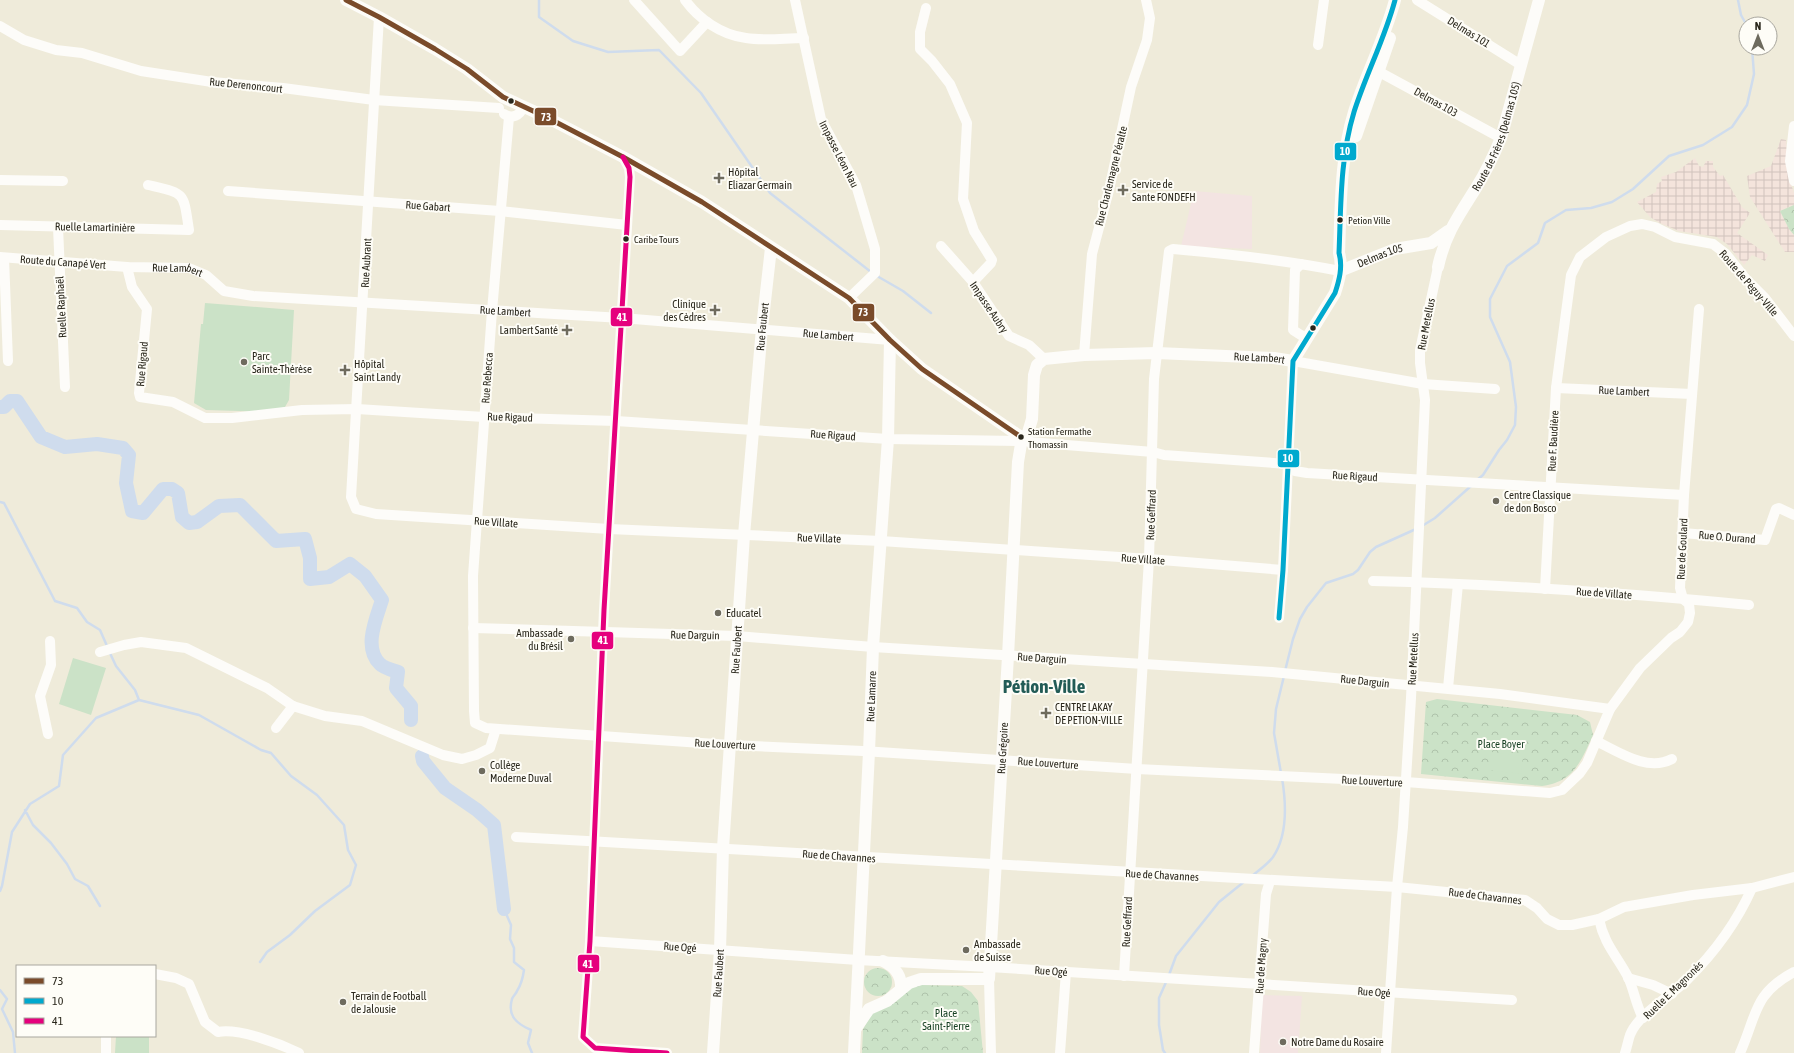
<svg xmlns="http://www.w3.org/2000/svg" width="1794" height="1053" font-family="'Asap Condensed',sans-serif">
  <defs>
    <pattern id="industrial-grid" width="8" height="8" patternUnits="userSpaceOnUse"><rect width="8" height="8" fill="#f4e4dc"/><path d="M0 4h8M4 0v8" fill="none" stroke="#d1c3bc"/></pattern>
    <pattern id="forest-crowns" width="20" height="18" patternUnits="userSpaceOnUse"><rect width="20" height="18" fill="#cbe2c7"/><path d="M2 6a3 3 0 1 1 6 0M12 15a3 3 0 1 1 6 0" fill="none" stroke="#aec2aa"/></pattern>
  </defs>
  <rect width="100%" height="100%" fill="#efebda"/>
  <path fill="url(#industrial-grid)" d="M1781,139L1786,140L1789,178L1794,193V205L1780,211L1789,229L1794,235V252H1785L1750,197L1747,176L1771,166Z
    M1695,158L1699,166L1703,167L1706,161H1713V167L1720,176L1723,175L1742,207L1750,213L1737,233L1768,255L1765,261L1752,255L1744,265L1727,244L1717,237L1679,231L1660,223L1650,217L1637,202L1656,192L1657,184L1662,181L1661,177L1676,172Z"/>
  <path fill="#f3e4e2" d="M1194,191L1252,196V249L1181,246Z
    M1262,995L1302,996L1298,1053H1260Z"/>
  <path fill="url(#forest-crowns)" d="M1794,205V235L1789,229L1780,211Z
    M1437,699L1577,715L1590,722L1593,735C1581,761 1574,782 1542,786L1421,774L1426,702Z
    M864 982a14 14 0 1 1 28 0a14 14 0 1 1-28 0Z
    M921,985L962,986L971,992L978,1001L983,1053H862L863,1029L873,1012C888,1008 898,1002 907,988Z"/>
  <path fill="#cbe2c7" d="M205,303L294,310L289,400L285,407L268,412L206,410L194,403L201,324H203Z
    M73,658L106,668L91,715L59,704Z
    M1491,752L1523,756L1521,774L1488,770Z
    M116,1036H149V1053H115Z"/>
  <g fill="none" stroke-linecap="round" stroke-linejoin="round">
    <path stroke="#cfdced" stroke-width="2.5" d="M539,0V17L573,41L608,52L659,50L701,93L770,193L871,272
      M1738,0L1741,15L1746,24
      M877,276L903,291L931,313
      M1477,480L1483,475L1499,450L1507,440L1515,425L1516,407L1510,362L1490,317V299L1507,266L1538,243L1545,223L1566,210L1591,208L1612,202L1633,189L1669,156L1703,145L1732,127L1747,105L1754,74L1752,48
      M0,502L4,503L55,601L77,608L87,622L100,630L107,646
      M1422,526L1435,518L1471,486
      M1285,671L1293,639L1300,619L1307,607L1326,583L1353,574L1358,570L1370,552L1376,547L1416,529
      M139,700L199,715L261,750L271,753L291,776L317,795L344,825L348,850L356,865L350,885L315,911L290,935L267,952L260,962
      M1281,773L1274,733L1276,709L1284,676
      M25,810L33,825L51,843L67,864L75,879L88,886L100,906
      M1252,876C1259,870 1268,864 1273,857C1288,835 1286,802 1282,778
      M0,891L2,886L12,832L30,804L59,786L63,755L96,718L139,700L135,690L116,666L109,651
      M504,909L511,925L510,939L514,948V962L524,970C523,977 521,985 517,991C516,994 513,996 512,999C507,1016 517,1024 531,1030L528,1043L532,1053
      M1169,975L1176,956L1219,902L1245,881
      M0,990L7,999L2,1009L13,1032L15,1053
      M1165,1053L1163,1050L1159,1025V998L1167,980"/>
    <path stroke="#cfdced" stroke-width="14" d="M0,407H4L10,401H17L41,437L65,447L97,444L123,448L129,455L126,483L132,511L143,513L163,489H172L178,493L182,517L189,523L197,522L219,506L240,505L276,541L305,539L310,558V579L329,577L350,564L365,576L382,600C376,619 363,648 380,664C384,668 392,670 398,672L396,688L411,706V720
      M422,756L423,761L445,788L477,810L494,825L504,909"/>
    <g stroke="#fdfcf9" stroke-width="10">
      <path d="M634,0L680,51L707,22"/>
      <path d="M685,0C699,19 721,35 746,38C765,41 785,38 804,38"/>
      <path d="M795,0L821,119L856,185L875,249V273L849,298"/>
      <path d="M1417,0L1521,65"/>
      <path d="M926,8L920,32V49L932,61L950,84L967,123L963,199L974,231L992,260L991,263L973,282"/>
      <path d="M379,17L351,497L356,509L376,514L609,529L881,541L1149,559L1283,570"/>
      <path d="M0,26L24,40L56,50L82,53L141,71L212,82L283,88L374,100L499,108"/>
      <path d="M1318,45L1324,0"/>
      <path d="M1372,68L1501,138"/>
      <path d="M504,114C512,119 520,116 523,107"/>
      <path d="M509,117L492,311L473,576L474,711L475,723L486,728L730,745L863,751L1137,769L1406,782L1550,793L1562,790L1580,773L1587,763L1610,709L1640,668L1671,638L1680,632L1688,622L1690,613L1689,604L1683,599L1680,588L1684,495L1699,309"/>
      <path d="M1794,126L1790,161L1794,181"/>
      <path d="M623,157L629,168L630,177L604,610L590,941L583,1037L595,1048L667,1053"/>
      <path d="M0,180L63,181"/>
      <path d="M228,191L500,211L627,225"/>
      <path d="M0,225L189,230C183,191 186,194 148,185"/>
      <path d="M58,227L65,387"/>
      <path d="M941,246L973,282L1009,336L1029,345L1044,359"/>
      <path id="s1" d="M0,257L127,267L189,268L206,275L224,291L253,296L622,318L890,340"/>
      <path d="M4,258L8,361"/>
      <path d="M1301,264L1295,270L1293,330L1307,339"/>
      <path d="M127,267L132,287L147,309L139,393L140,397L173,402L205,418H232L302,410L357,409L484,417L616,421L888,439L1020,441"/>
      <path d="M1084,355L1092,254L1109,190L1131,87L1147,40L1150,18L1146,0"/>
      <path id="s2" d="M1556,388L1692,394"/>
      <path d="M1029,442L1153,452L1164,455L1288,464L1295,471L1307,473L1684,495"/>
      <path d="M1683,533L1765,540L1776,509L1779,508L1794,515"/>
      <path d="M1373,581C1499,584 1624,593 1749,605"/>
      <path d="M1545,589L1556,388L1571,275L1580,257L1606,237L1630,226L1642,224L1655,227L1675,237L1713,244L1726,254L1746,279L1765,298L1794,336"/>
      <path d="M1279,618L1283,570L1293,361L1423,384L1495,389"/>
      <path d="M473,628L737,636L873,647L1272,672L1500,694L1610,709"/>
      <path d="M100,652L124,645L141,642L186,648L267,688L293,706L325,716L362,721L443,755L462,759L476,755L490,748L496,729"/>
      <path d="M1448,688L1458,584"/>
      <path d="M276,728L293,706"/>
      <path d="M48,734L40,696L51,665L50,641"/>
      <path d="M1596,741C1619,752 1647,772 1672,759"/>
      <path d="M516,837L1397,887L1525,900L1537,908L1547,919L1559,925H1572L1599,919L1624,907L1693,895L1752,888L1794,877"/>
      <path d="M1599,919C1604,944 1617,956 1628,977C1634,990 1636,1005 1643,1018"/>
      <path d="M590,941L858,960L989,967L1512,1000"/>
      <path d="M155,974L176,978L189,984L205,1022L218,1032C240,1028 280,1044 299,1053"/>
      <path d="M1124,976L1149,559L1154,379L1169,251L1173,249C1229,254 1285,260 1340,271"/>
      <path d="M1628,978L1653,985L1672,994"/>
      <path d="M989,979L991,1053"/>
      <path d="M106,1036V1053"/>
      <path d="M1060,1053L1066,972"/>
      <path d="M1254,1053L1266,894L1270,881"/>
      <path d="M1386,1053L1397,887L1403,827L1411,698L1425,400L1420,363V350L1438,267"/>
      <path d="M1625,1053C1627,1047 1628,1041 1630,1035C1638,1014 1671,996 1687,980C1713,954 1737,922 1752,888"/>
      <path d="M1740,1053C1757,1015 1753,994 1794,972"/>
    </g>
    <g stroke="#fdfcf9" stroke-width="12">
      <path d="M346,0L379,17L435,49L467,69L503,97L548,118L623,157L702,202L849,298L890,340L922,369L1021,437"/>
      <path d="M1356,136L1390,38"/>
      <path id="s3" d="M1438,267C1445,234 1459,215 1476,188C1486,172 1494,155 1501,138L1539,0"/>
      <path id="s4" d="M1340,271L1395,249L1431,243L1448,231"/>
      <path id="s5" d="M1027,436L1032,419L1034,375L1037,365L1044,359L1084,355L1157,353L1274,358L1293,361L1335,293C1339,281 1343,267 1339,253C1341,205 1340,158 1354,112C1366,74 1385,38 1395,0"/>
      <path d="M883,961C895,967 902,975 901,989"/>
      <path id="s6" d="M856,1028L869,1009L887,1001L909,983L921,979H989L1008,656L1018,462L1021,444"/>
      <path id="s7" d="M713,1053L720,950L723,848L744,535L762,328L771,248"/>
      <path id="s8" d="M854,1053L869,752L873,647L888,439L890,340"/>
    </g>
    <g stroke="#fefdf7" stroke-width="8">
      <path id="bus-1" d="M346,0L379,17L435,49L467,69L503,97L548,118L623,157L702,202L849,298L890,340L922,369L1021,437"/>
    </g>
    <g stroke="#fefdf7" stroke-width="8">
      <path id="bus-2" d="M1279,618L1283,570L1293,361L1335,293C1339,281 1343,267 1339,253C1341,205 1340,158 1354,112C1366,74 1385,38 1395,0"/>
    </g>
    <g stroke="#fefdf7" stroke-width="8">
      <path id="bus-3" d="M623,157L629,168L630,177L604,610L590,941L583,1037L595,1048L667,1053"/>
    </g>
    <use href="#bus-1" stroke="#7a4b2a" stroke-width="5"/>
    <use href="#bus-2" stroke="#00a9ce" stroke-width="5"/>
    <use href="#bus-3" stroke="#e5007d" stroke-width="5"/>
  </g>
  <g fill="#29261b" stroke="#fefdf7" stroke-width="1.5">
    <circle cx="511" cy="101" r="3.5"/>
    <circle cx="1340" cy="220" r="3.5"/>
    <circle cx="626" cy="239" r="3.5"/>
    <circle cx="1313" cy="328" r="3.5"/>
    <circle cx="1021" cy="437" r="3.5"/>
  </g>
  <g fill="#6e6b5e" stroke="#fefdf7" stroke-width="1.5">
    <path d="M717 172h4v4h4v4h-4v4h-4v-4h-4v-4h4z"/>
    <path d="M1121 184h4v4h4v4h-4v4h-4v-4h-4v-4h4z"/>
    <path d="M713 304h4v4h4v4h-4v4h-4v-4h-4v-4h4z"/>
    <path d="M565 324h4v4h4v4h-4v4h-4v-4h-4v-4h4z"/>
    <circle cx="244" cy="362" r="4"/>
    <path d="M343 364h4v4h4v4h-4v4h-4v-4h-4v-4h4z"/>
    <circle cx="1496" cy="501" r="4"/>
    <circle cx="718" cy="613" r="4"/>
    <circle cx="571" cy="639" r="4"/>
    <path d="M1044 707h4v4h4v4h-4v4h-4v-4h-4v-4h4z"/>
    <circle cx="482" cy="771" r="4"/>
    <circle cx="966" cy="950" r="4"/>
    <circle cx="343" cy="1002" r="4"/>
    <circle cx="1283" cy="1042" r="4"/>
  </g>
  <g text-anchor="middle" dominant-baseline="central" stroke-width="4" stroke-linejoin="round" paint-order="stroke">
    <g font-size="10" fill="#29261b" stroke="#fefdf7" text-anchor="start">
      <text x="1348" y="220">Petion Ville</text>
      <text x="634" y="239">Caribe Tours</text>
      <text x="1028" y="431">Station Fermathe<tspan x="1028" dy="13">Thomassin</tspan></text>
    </g>
    <g font-size="11" fill="#29261b" stroke="#fefdf7">
      <text transform="translate(1469 32) rotate(32)">Delmas 101</text>
      <text transform="translate(246 85) rotate(6)">Rue Derenoncourt</text>
      <text transform="translate(1436 102) rotate(29)">Delmas 103</text>
      <text stroke="none"><textPath href="#s3" startOffset="144">Route de Frères (Delmas 105)</textPath></text>
      <text transform="translate(839 154) rotate(63)">Impasse Léon Nau</text>
      <text transform="translate(1111 176) rotate(-76)">Rue Charlemagne Péralte</text>
      <text transform="translate(428 206) rotate(4)">Rue Gabart</text>
      <text transform="translate(95 227) rotate(1)">Ruelle Lamartinière</text>
      <text stroke="none"><textPath href="#s4" startOffset="43">Delmas 105</textPath></text>
      <text transform="translate(63 262) rotate(4)">Route du Canapé Vert</text>
      <text transform="translate(366 263) rotate(-87)">Rue Aubrant</text>
      <text stroke="none"><textPath href="#s1" startOffset="178">Rue Lambert</textPath></text>
      <text transform="translate(1749 283) rotate(49)">Route de Péguy-Ville</text>
      <text transform="translate(61 307) rotate(-93)">Ruelle Raphaël</text>
      <text transform="translate(989 307) rotate(56)">Impasse Aubry</text>
      <text stroke="none"><textPath href="#s1" startOffset="514">Rue Lambert</textPath></text>
      <text transform="translate(1426 324) rotate(-79)">Rue Metellus</text>
      <text stroke="none"><textPath href="#s7" startOffset="728">Rue Faubert</textPath></text>
      <text stroke="none"><textPath href="#s1" startOffset="838">Rue Lambert</textPath></text>
      <text stroke="none"><textPath href="#s5" startOffset="297">Rue Lambert</textPath></text>
      <text transform="translate(142 364) rotate(-85)">Rue Rigaud</text>
      <text transform="translate(487 378) rotate(-86)">Rue Rebecca</text>
      <text stroke="none"><textPath href="#s2" startOffset="68">Rue Lambert</textPath></text>
      <text transform="translate(510 417) rotate(2)">Rue Rigaud</text>
      <text transform="translate(833 435) rotate(4)">Rue Rigaud</text>
      <text transform="translate(1553 441) rotate(-87)">Rue F. Baudière</text>
      <text transform="translate(1355 476) rotate(3)">Rue Rigaud</text>
      <text transform="translate(1151 515) rotate(-88)">Rue Geffrard</text>
      <text transform="translate(496 522) rotate(4)">Rue Villate</text>
      <text transform="translate(1727 537) rotate(5)">Rue O. Durand</text>
      <text transform="translate(819 538) rotate(2)">Rue Villate</text>
      <text transform="translate(1682 549) rotate(-87)">Rue de Goulard</text>
      <text transform="translate(1143 559) rotate(4)">Rue Villate</text>
      <text transform="translate(1604 593) rotate(4)">Rue de Villate</text>
      <text transform="translate(695 635) rotate(1)">Rue Darguin</text>
      <text stroke="none"><textPath href="#s7" startOffset="404">Rue Faubert</textPath></text>
      <text transform="translate(1042 658) rotate(4)">Rue Darguin</text>
      <text transform="translate(1413 659) rotate(-87)">Rue Metellus</text>
      <text transform="translate(1365 681) rotate(6)">Rue Darguin</text>
      <text stroke="none"><textPath href="#s8" startOffset="357">Rue Lamarre</textPath></text>
      <text transform="translate(725 744) rotate(3)">Rue Louverture</text>
      <text stroke="none"><textPath href="#s6" startOffset="383">Rue Grégoire</textPath></text>
      <text transform="translate(1048 763) rotate(4)">Rue Louverture</text>
      <text transform="translate(1372 781) rotate(3)">Rue Louverture</text>
      <text transform="translate(839 856) rotate(4)">Rue de Chavannes</text>
      <text transform="translate(1162 875) rotate(3)">Rue de Chavannes</text>
      <text transform="translate(1485 896) rotate(7)">Rue de Chavannes</text>
      <text transform="translate(1127 922) rotate(-87)">Rue Geffrard</text>
      <text transform="translate(680 947) rotate(4)">Rue Ogé</text>
      <text transform="translate(1261 966) rotate(-86)">Rue de Magny</text>
      <text transform="translate(1051 971) rotate(4)">Rue Ogé</text>
      <text stroke="none"><textPath href="#s7" startOffset="80">Rue Faubert</textPath></text>
      <text transform="translate(1673 990) rotate(-44)">Ruelle E. Magnonès</text>
      <text transform="translate(1374 992) rotate(4)">Rue Ogé</text>
    </g>
    <g font-size="11" fill="#29261b" stroke="#fefdf7" text-anchor="start">
      <text x="728" y="172">Hôpital<tspan x="728" dy="13">Eliazar Germain</tspan></text>
      <text x="1132" y="184">Service de<tspan x="1132" dy="13">Sante FONDEFH</tspan></text>
      <text x="706" y="304" text-anchor="end">Clinique<tspan x="706" dy="13">des Cèdres</tspan></text>
      <text x="558" y="330" text-anchor="end">Lambert Santé</text>
      <text x="252" y="356">Parc<tspan x="252" dy="13">Sainte-Thérèse</tspan></text>
      <text x="354" y="364">Hôpital<tspan x="354" dy="13">Saint Landy</tspan></text>
      <text x="1504" y="495">Centre Classique<tspan x="1504" dy="13">de don Bosco</tspan></text>
      <text x="726" y="613">Educatel</text>
      <text x="563" y="633" text-anchor="end">Ambassade<tspan x="563" dy="13">du Brésil</tspan></text>
      <text x="1055" y="707">CENTRE LAKAY<tspan x="1055" dy="13">DE PETION-VILLE</tspan></text>
      <text x="490" y="765">Collège<tspan x="490" dy="13">Moderne Duval</tspan></text>
      <text x="974" y="944">Ambassade<tspan x="974" dy="13">de Suisse</tspan></text>
      <text x="351" y="996">Terrain de Football<tspan x="351" dy="13">de Jalousie</tspan></text>
      <text x="1291" y="1042">Notre Dame du Rosaire</text>
    </g>
    <g font-size="11" fill="#143e21" stroke="#fefdf7">
      <text x="1501" y="744">Place Boyer</text>
      <text x="946" y="1013">Place<tspan x="946" dy="13">Saint-Pierre</tspan></text>
    </g>
    <g font-size="19" font-weight="bold" fill="#225b56" stroke="#fefdf7">
      <text x="1044" y="686">Pétion-Ville</text>
    </g>
  </g>
  <g stroke="#fefdf7" stroke-width="1.5">
    <rect x="534" y="107" width="23" height="19" rx="4" fill="#7a4b2a"/>
    <rect x="1334" y="142" width="23" height="19" rx="4" fill="#00a9ce"/>
    <rect x="852" y="303" width="23" height="19" rx="4" fill="#7a4b2a"/>
    <rect x="610" y="307" width="23" height="20" rx="4" fill="#e5007d"/>
    <rect x="1277" y="449" width="23" height="19" rx="4" fill="#00a9ce"/>
    <rect x="591" y="631" width="23" height="19" rx="4" fill="#e5007d"/>
    <rect x="577" y="954" width="23" height="19" rx="4" fill="#e5007d"/>
  </g>
  <g font-size="11" text-anchor="middle" font-weight="bold" fill="#fff">
    <text x="546" y="121">73</text>
    <text x="1345" y="155">10</text>
    <text x="863" y="316">73</text>
    <text x="622" y="321">41</text>
    <text x="1288" y="462">10</text>
    <text x="603" y="644">41</text>
    <text x="588" y="968">41</text>
  </g>
  <rect x="16" y="965" width="140" height="72" fill="#fefdf7" stroke="#a9a79f"/>
  <rect x="24" y="978" width="20" height="6" fill="#7a4b2a" stroke="#a9a79f"/>
  <text x="52" y="985" font-size="12" fill="#29261b">73</text>
  <rect x="24" y="998" width="20" height="6" fill="#00a9ce" stroke="#a9a79f"/>
  <text x="52" y="1005" font-size="12" fill="#29261b">10</text>
  <rect x="24" y="1018" width="20" height="6" fill="#e5007d" stroke="#a9a79f"/>
  <text x="52" y="1025" font-size="12" fill="#29261b">41</text>
  <g transform="translate(1758 36)"><circle r="19" fill="#fefdf7" stroke="#a9a79f"/>
  <path d="M0-3L7 15L0 10L-7 15Z" fill="#6e6b5e"/>
  <text y="-6" font-size="11" font-weight="bold" text-anchor="middle" fill="#29261b">N</text>
  </g>
</svg>
